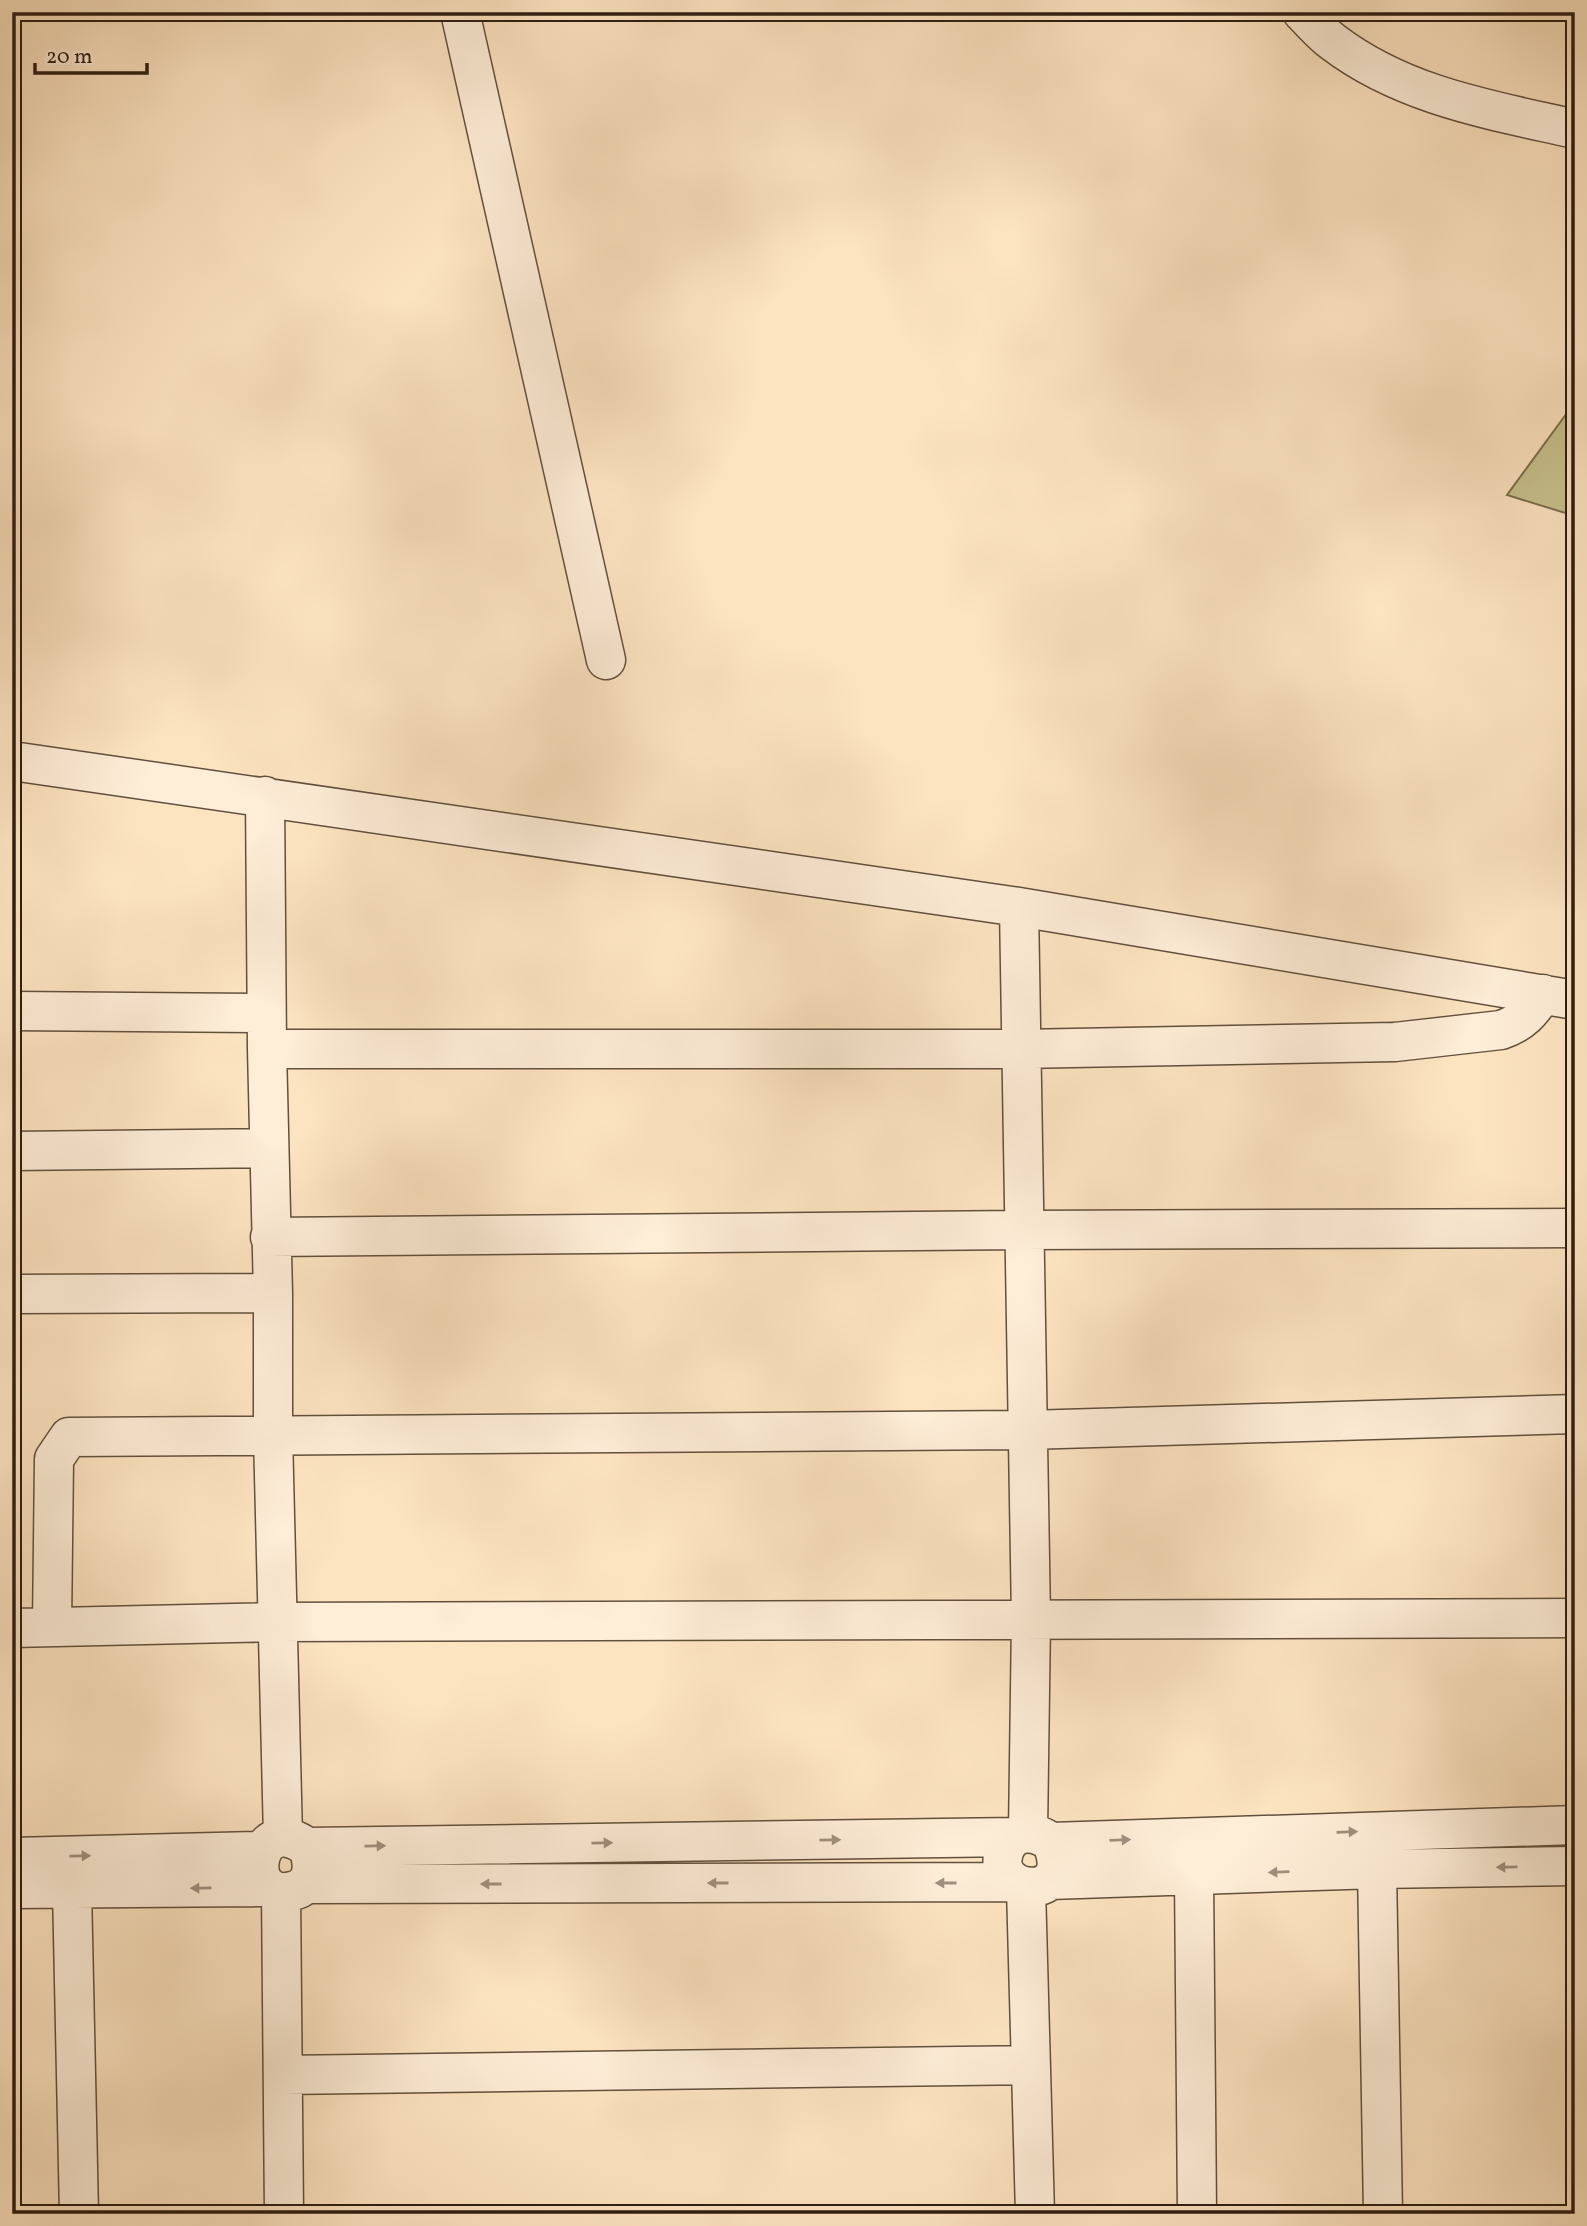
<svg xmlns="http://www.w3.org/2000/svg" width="1587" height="2226" font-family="Vollkorn,serif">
  <rect width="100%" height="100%" fill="#fde4c1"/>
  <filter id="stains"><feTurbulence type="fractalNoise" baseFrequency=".00286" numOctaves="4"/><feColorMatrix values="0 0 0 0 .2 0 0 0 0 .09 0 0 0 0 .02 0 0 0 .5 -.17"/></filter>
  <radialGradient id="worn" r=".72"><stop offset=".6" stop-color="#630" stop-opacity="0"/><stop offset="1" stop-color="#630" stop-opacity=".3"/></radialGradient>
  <path fill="#c8c28d" stroke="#7b7050" stroke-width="2" d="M1575,402V516L1507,495Z"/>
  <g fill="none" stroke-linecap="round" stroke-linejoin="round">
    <g stroke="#62503e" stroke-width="41">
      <path id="minor" d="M460,12L606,660
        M1302,12C1312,22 1322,34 1333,42C1404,96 1491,110 1575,129
        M12,761L1019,907L1575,1000
        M265,796L267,1049L273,1293V1435L283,1837
        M1019,907L1031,1619L1028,1833
        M12,1011L266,1013
        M267,1049H1020L1395,1042L1501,1030C1522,1023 1531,1012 1543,994
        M12,1151L268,1148
        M270,1237L1023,1230L1575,1228
        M12,1294L273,1293
        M52,1627L54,1459L69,1437L1027,1430L1575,1414
        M12,1628L277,1622L1575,1618
        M1051,1842C1080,1904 986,1897 1005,1849C1014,1828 1036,1831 1051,1842L1575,1825
        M307,1847C315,1864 314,1887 292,1891C240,1903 254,1808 307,1847L1015,1837
        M12,1857L261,1851
        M1377,1869L1383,2214
        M1194,1875L1197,2214
        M1050,1880L1377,1869L1575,1866
        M305,1884L1014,1882
        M1026,1888L1035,2214
        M12,1889L269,1887
        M72,1889L79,2214
        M281,1892L284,2214
        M283,2075L1030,2065"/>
    </g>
    <use href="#minor" stroke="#feedd7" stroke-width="38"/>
  </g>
  <defs><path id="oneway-solid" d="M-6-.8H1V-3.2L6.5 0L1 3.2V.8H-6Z" transform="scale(1.75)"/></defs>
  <g fill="#a0907f">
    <use href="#oneway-solid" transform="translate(1347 1832) rotate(-2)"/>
    <use href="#oneway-solid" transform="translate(830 1840) rotate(-1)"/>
    <use href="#oneway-solid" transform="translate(1120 1840) rotate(-2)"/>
    <use href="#oneway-solid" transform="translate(602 1843) rotate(-1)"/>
    <use href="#oneway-solid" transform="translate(375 1846) rotate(-1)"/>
    <use href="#oneway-solid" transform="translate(80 1856) rotate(-1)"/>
    <use href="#oneway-solid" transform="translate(1507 1867) rotate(179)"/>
    <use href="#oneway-solid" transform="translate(1279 1872) rotate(178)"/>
    <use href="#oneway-solid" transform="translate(718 1883) rotate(180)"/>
    <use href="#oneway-solid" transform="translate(946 1883) rotate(180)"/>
    <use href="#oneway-solid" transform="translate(491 1884) rotate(180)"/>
    <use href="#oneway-solid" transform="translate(201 1888) rotate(179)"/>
  </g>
  <rect width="1587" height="2226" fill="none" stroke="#fde4c1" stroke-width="42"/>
  <rect x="14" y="14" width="1559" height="2198" fill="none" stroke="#2e1e13" stroke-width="3.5"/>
  <rect x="21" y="21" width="1545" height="2184" fill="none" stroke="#2e1e13" stroke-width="2"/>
  <path d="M35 63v10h112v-10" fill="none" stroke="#2e1e13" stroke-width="3.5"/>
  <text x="46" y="63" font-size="21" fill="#2e1e13" stroke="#feedd7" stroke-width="5" paint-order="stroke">20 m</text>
  <rect width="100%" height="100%" filter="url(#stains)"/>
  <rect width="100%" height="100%" fill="url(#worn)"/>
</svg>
